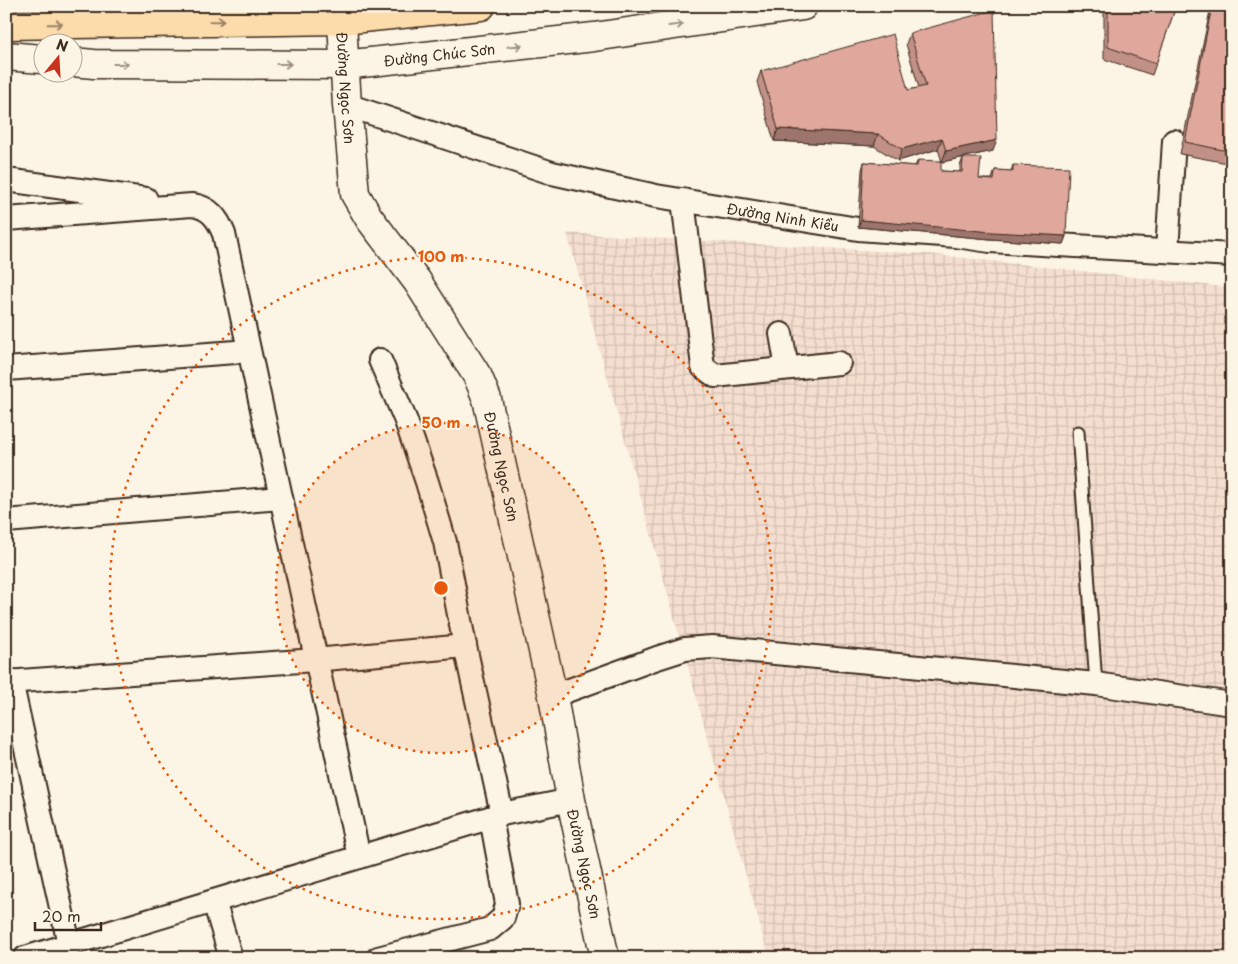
<svg xmlns="http://www.w3.org/2000/svg" width="1238" height="964" font-family="'Playpen Sans',sans-serif">
  <defs>
    <pattern id="industrial-grid" width="8" height="8" patternUnits="userSpaceOnUse" patternTransform="scale(1.25)"><rect width="8" height="8" fill="#f4decf"/><path d="M0 4h8M4 0v8" fill="none" stroke="#d2bfb1"/></pattern>
  </defs>
  <rect width="100%" height="100%" fill="#fcf5e5"/>
  <filter id="ink" filterUnits="userSpaceOnUse"><feTurbulence type="fractalNoise" baseFrequency=".02" numOctaves="2"/><feDisplacementMap in="SourceGraphic" scale="10" xChannelSelector="R" yChannelSelector="G"/><feConvolveMatrix kernelMatrix="1 2 1 2 8 2 1 2 1" color-interpolation-filters="sRGB"/></filter>
  <g filter="url(#ink)">
    <path fill="url(#industrial-grid)" d="M567,233L929,254L1232,288V958H769Z"/>
    <g fill="none" stroke-linecap="round" stroke-linejoin="round">
      <g stroke="#3b2a1e" stroke-width="15">
        <path id="service" d="M1078,432L1096,684"/>
      </g>
      <g stroke="#3b2a1e" stroke-width="26">
        <g id="minor">
          <path id="s1" d="M347,105L552,173L656,196L858,229L956,236L990,241L1232,255"/>
          <path d="M6,180L146,199"/>
          <path d="M683,200L703,367L715,376L839,363"/>
          <path d="M6,219L192,205C210,207 218,219 224,234L359,857"/>
          <path d="M1167,251L1174,141"/>
          <path d="M781,334L787,368"/>
          <path d="M380,360L406,421L427,482L445,542L465,646L502,814"/>
          <path d="M6,369L249,351"/>
          <path d="M6,521L281,498"/>
          <path d="M11,681L69,944"/>
          <path d="M6,682L315,660L465,646"/>
          <path d="M553,696L657,658L685,649L712,647L1096,684L1232,704"/>
          <path d="M214,901L231,958"/>
          <path d="M25,958L502,814L571,800"/>
          <path d="M378,958L490,929L503,918L507,904L491,818"/>
        </g>
      </g>
      <g stroke="#3b2a1e" stroke-width="31">
        <g id="tertiary">
          <path d="M6,56L42,59"/>
          <path id="s2" d="M72,62L94,64L344,65L594,37L803,6"/>
        </g>
      </g>
      <g stroke="#3b2a1e" stroke-width="31">
        <g id="secondary">
          <path id="s3" d="M341,6L347,105L355,194L369,218L417,281L478,377L487,399L553,696L571,800L605,958"/>
        </g>
      </g>
      <g stroke="#3b2a1e" stroke-width="31">
        <path id="trunk" d="M6,25L342,20L481,6"/>
      </g>
      <use href="#service" stroke="#fcf5e5" stroke-width="11"/>
      <use href="#minor" stroke="#fcf5e5" stroke-width="22"/>
      <use href="#tertiary" stroke="#fcf5e5" stroke-width="28"/>
      <use href="#secondary" stroke="#fcf5e5" stroke-width="28"/>
      <use href="#trunk" stroke="#fddcac" stroke-width="28"/>
    </g>
    <path fill="#c19086" stroke="#3b2a1e" d="M1104,6H1176L1152,75L1104,59Z
      M1211,6H1232V164L1180,154Z
      M910,33L993,151L942,162L938,149L898,161L874,146L774,141L757,82L761,71L908,90L919,88L906,44Z
      M963,158L979,179H992L995,170L1011,171L1013,165L1066,236L1063,244L990,239L858,227L862,170L864,162L915,166L918,160L941,171L960,172V166Z"/>
    <path fill="#9d756d" stroke="#3b2a1e" d="M778,129L878,134L874,146L774,141Z
      M942,138L938,149L898,161L902,149Z
      M997,140L993,151L942,162L946,151Z
      M861,220L1066,236L1063,244L990,239L858,227Z"/>
    <path fill="#e0a79c" stroke="#3b2a1e" d="M1108,6H1176L1156,64L1108,47Z
      M1212,6H1232V152L1185,142Z
      M994,10L997,140L946,151L942,138L902,149L878,134L778,129L761,71L893,34L908,90L926,86L910,33Z
      M963,158H981L979,179L994,180L995,170L1013,171V165L1069,167L1066,236L992,232L861,220L864,162L917,166L918,160L941,161V171L962,172Z"/>
    <defs><path id="oneway-shaft" d="M-6 0H5M1.5-3L5.5 0L1.5 3" fill="none" stroke-width="1.6" stroke-linecap="round" stroke-linejoin="round" transform="scale(1.25)"/></defs>
    <g stroke="#9c8365">
      <use href="#oneway-shaft" transform="translate(217 21) rotate(-1)"/>
      <use href="#oneway-shaft" transform="translate(55 24) rotate(-1)"/>
    </g>
    <g stroke="#9c9082">
      <use href="#oneway-shaft" transform="translate(676 25) rotate(-8)"/>
      <use href="#oneway-shaft" transform="translate(515 46) rotate(-6)"/>
      <use href="#oneway-shaft" transform="translate(121 64)"/>
      <use href="#oneway-shaft" transform="translate(284 64)"/>
    </g>
  </g>
  <circle cx="441" cy="588" r="165" fill="#e8590c" fill-opacity=".12"/>
  <g fill="none" stroke="#e8590c" stroke-width="2.5" stroke-dasharray="2.5 5">
    <circle cx="441" cy="588" r="165"/>
    <circle cx="441" cy="588" r="331"/>
  </g>
  <g text-anchor="middle" dominant-baseline="central" stroke-width="4" stroke-linejoin="round" paint-order="stroke">
    <g font-size="14" fill="#3b2a1e" stroke="#fcf5e5">
      <text stroke="none"><textPath href="#s2" startOffset="368">Đường Chúc Sơn</textPath></text>
      <text stroke="none"><textPath href="#s3" startOffset="82">Đường Ngọc Sơn</textPath></text>
      <text stroke="none"><textPath href="#s1" startOffset="451">Đường Ninh Kiều</textPath></text>
      <text stroke="none"><textPath href="#s3" startOffset="502">Đường Ngọc Sơn</textPath></text>
      <text stroke="none"><textPath href="#s3" startOffset="908">Đường Ngọc Sơn</textPath></text>
    </g>
  </g>
  <circle cx="441" cy="588" r="8" fill="#e8590c" stroke="#fcf5e5" stroke-width="2.5"/>
  <g font-size="15" text-anchor="middle" font-weight="bold" fill="#e8590c" stroke="#fcf5e5" stroke-width="4" stroke-linejoin="round" paint-order="stroke">
    <text x="441" y="262">100 m</text>
    <text x="441" y="428">50 m</text>
  </g>
  <rect width="1238" height="964" fill="none" stroke="#fcf5e5" stroke-width="25"/>
  <rect x="12" y="12" width="1213" height="939" fill="none" stroke="#3b2a1e" stroke-width="2" filter="url(#ink)"/>
  <g transform="translate(58 58) rotate(18)"><circle r="24" fill="#fcf5e5" stroke="#afa495"/>
  <path d="M0-4L9 19L0 12L-9 19Z" fill="#c8321e"/>
  <text y="-8" font-size="14" font-weight="bold" text-anchor="middle" fill="#3b2a1e">N</text>
  </g>
  <path d="M35 922v8h66v-8" fill="none" stroke="#3b2a1e" stroke-width="2.5"/>
  <text x="42" y="922" font-size="15" fill="#3b2a1e" stroke="#fcf5e5" stroke-width="4" paint-order="stroke">20 m</text>
</svg>
